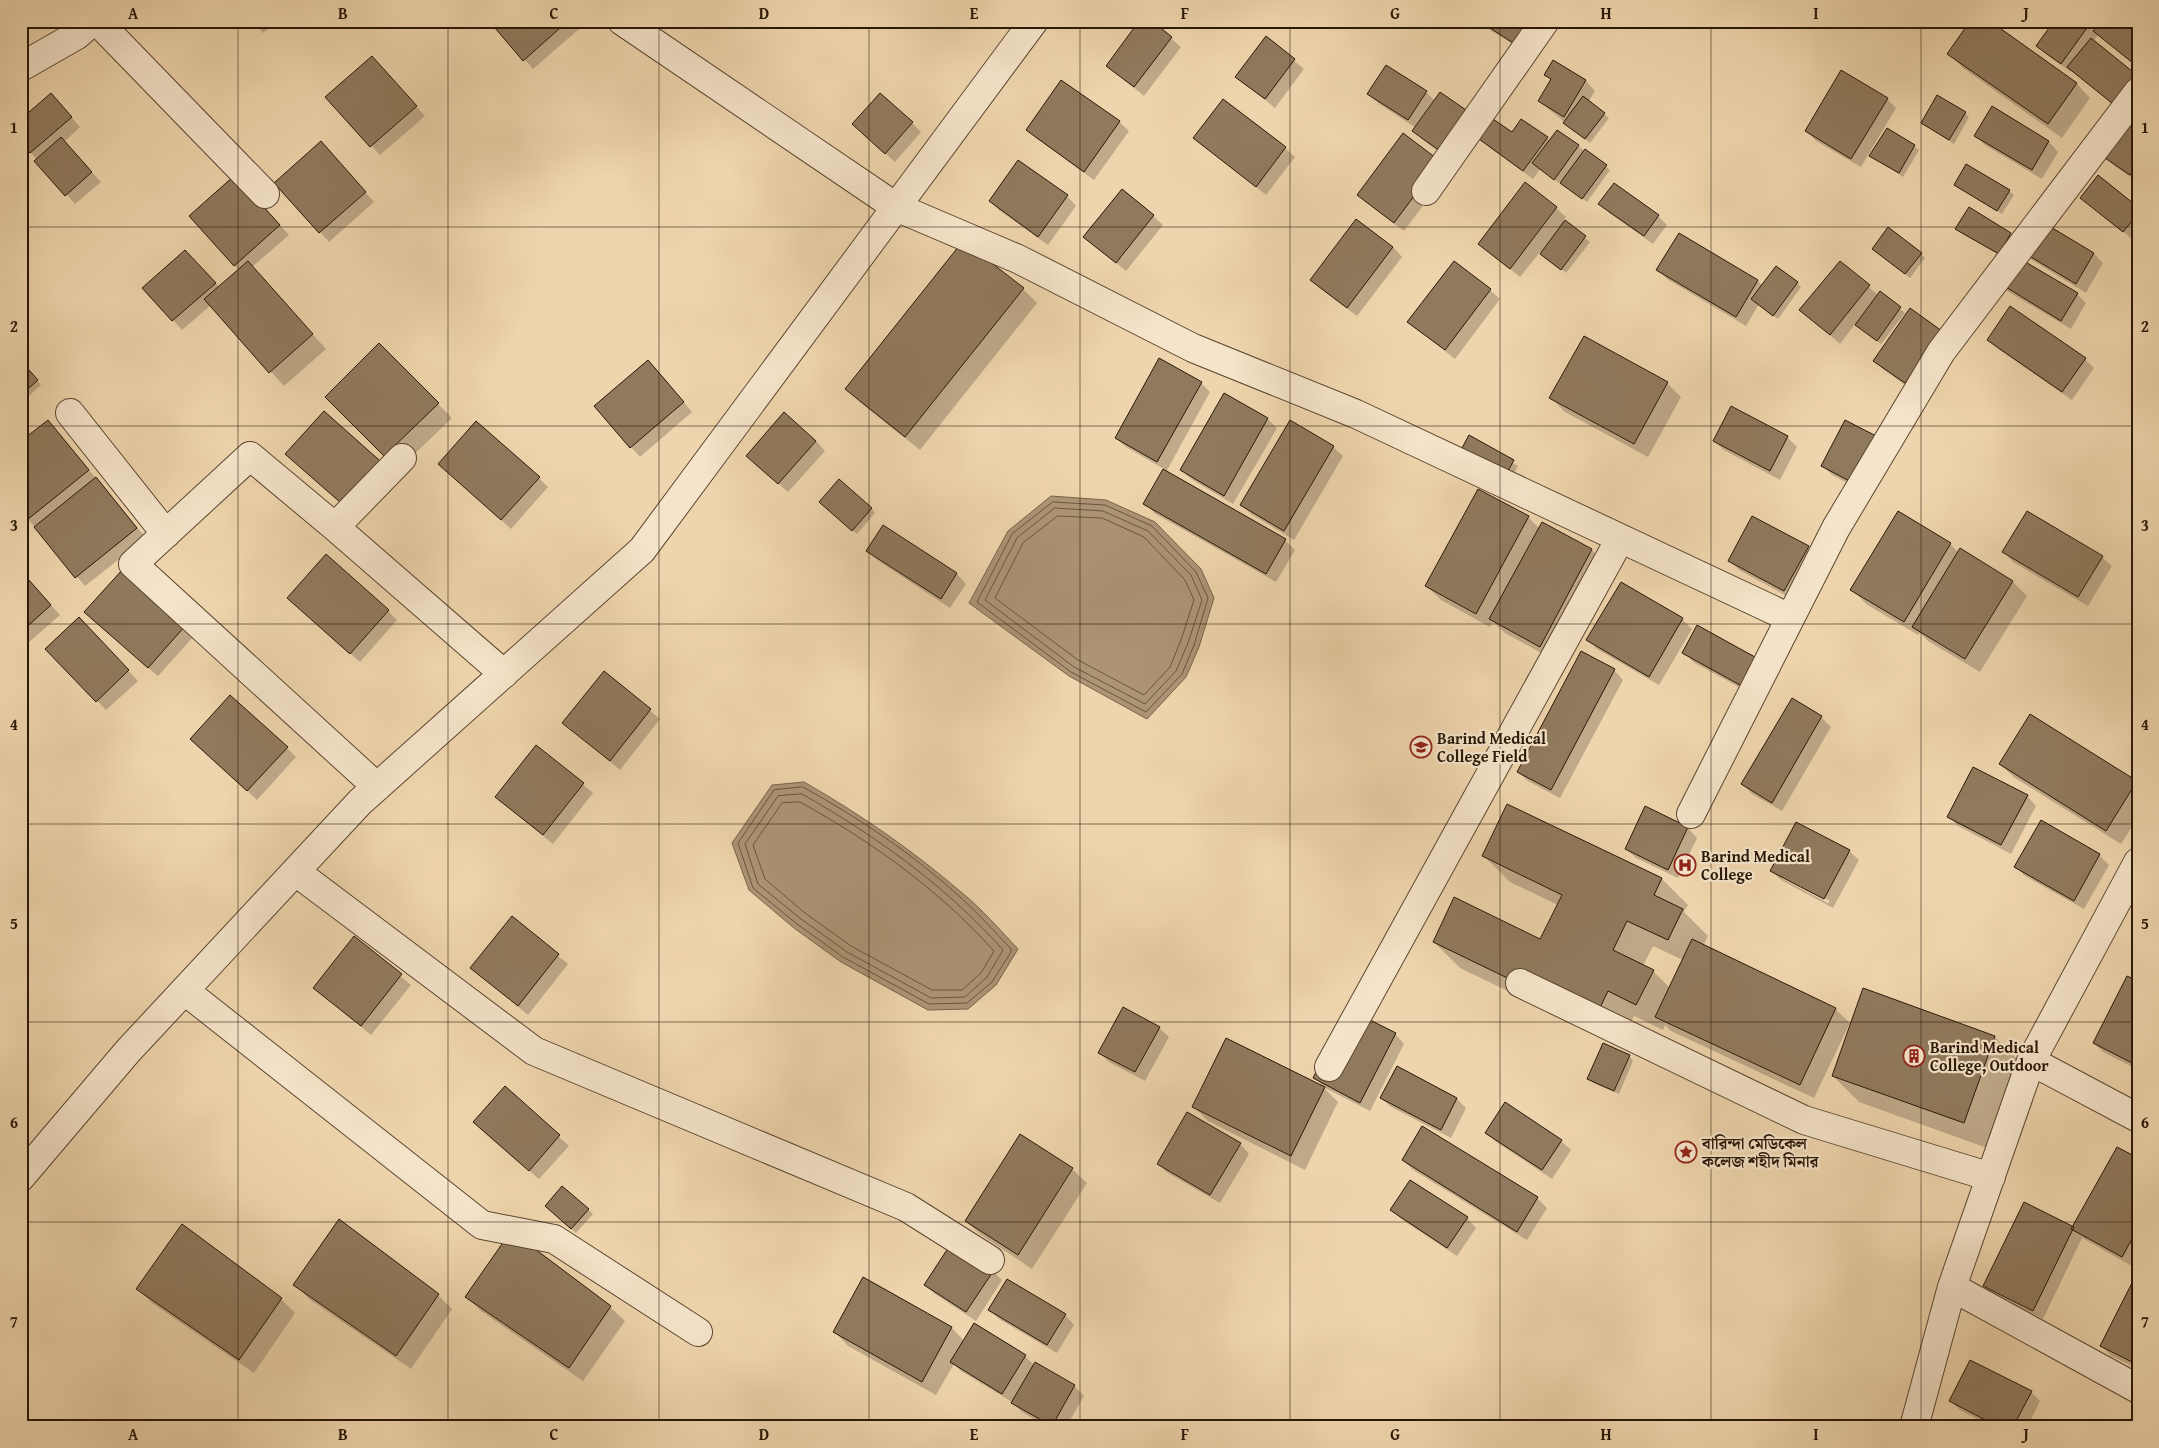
<svg xmlns="http://www.w3.org/2000/svg" width="2159" height="1448" font-family="'Gentium Book Plus','Noto Serif Bengali',serif">
  <rect width="100%" height="100%" fill="#efd5ad"/>
  <filter id="stains"><feTurbulence type="fractalNoise" baseFrequency=".004" numOctaves="4"/><feColorMatrix values="0 0 0 0 .2 0 0 0 0 .09 0 0 0 0 .02 0 0 0 .5 -.17"/></filter>
  <radialGradient id="worn" r=".72"><stop offset=".6" stop-color="#630" stop-opacity="0"/><stop offset="1" stop-color="#630" stop-opacity=".3"/></radialGradient>
  <path fill="#ac9475" stroke="#786249" d="M1051,496L1106,500L1155,522L1201,569L1214,598L1199,647L1186,677L1147,719L1069,676L969,603L1008,531Z
    M804,782C860,814 912,850 961,892C982,909 1000,930 1018,949L996,985L968,1009L928,1010L841,962L794,928L749,890L732,843L772,785Z"/>
  <path fill="#0003" fill-rule="evenodd" d="M180,21H197L188,29Z
    M252,21H278L263,33Z
    M491,21H584L586,23L533,69Z
    M1150,21L1181,47L1144,96L1107,65Z
    M1476,21H1548L1531,56Z
    M1903,21H1920L1915,29Z
    M2082,21L2094,31L2098,26L2091,21H2138V68L2098,35L2071,72L2047,55L2038,46Z
    M1266,38L1304,69L1275,108L1237,77Z
    M1949,53L2076,83L2090,98L2062,138L1963,68Z
    M1554,62L1586,81L1595,91L1588,102L1609,118L1590,143L1539,101L1552,80L1546,74Z
    M381,67L425,116L380,155L327,97Z
    M1062,82L1119,122L1129,131L1094,180L1037,139L1027,130Z
    M1426,92L1435,101L1450,160L1423,140L1414,131L1416,128L1378,103L1368,94Z
    M1887,99L1896,108L1861,167L1816,141L1807,131Z
    M60,104L80,127L64,142L101,182L75,204L21,141Z
    M1992,108L2049,142L2058,152L2042,179L1985,145L1976,136Z
    M1965,113L1969,117L1954,144L1922,123Z
    M2138,115V182L2116,167L2107,158Z
    M912,123L921,132L895,162L863,133Z
    M1887,129L1919,150L1903,177L1871,156Z
    M1512,134L1547,138L1550,141L1578,146L1610,170L1587,202L1560,181L1559,183L1540,169L1533,179L1490,148L1481,139Z
    M1194,138L1285,148L1295,157L1266,195Z
    M330,152L374,202L329,242L276,183Z
    M1449,171L1404,231L1368,204L1358,195Z
    M1525,184L1556,208L1566,217L1563,221L1590,242L1566,273L1540,252L1520,277L1480,244Z
    M1955,185L2009,191L2014,195L2002,214Z
    M245,186L289,235L252,267L326,349L284,386L211,305L182,330L144,288L195,261L219,287L239,270L234,265Z
    M1067,196L1076,206L1048,245L1000,211L990,201Z
    M2082,197L2138,208V235L2133,240Z
    M1600,204L1658,216L1667,225L1653,244L1609,213Z
    M1969,209L2016,239L2029,216L2094,254L2103,263L2086,293L2022,254L2004,258L1961,233L1957,228Z
    M1153,216L1163,225L1126,271L1085,237Z
    M1679,234L1758,281L1763,286L1797,283L1801,287L1778,319L1759,304L1746,326L1667,279L1658,270Z
    M1393,247L1402,257L1357,316L1321,289L1312,280Z
    M1873,249L1921,254L1925,258L1910,278Z
    M1840,263L1878,295L1880,293L1905,313L1881,344L1855,324L1840,344L1801,310Z
    M1997,281L2077,294L2086,303L2071,329L2007,291Z
    M1023,289L1037,303L920,450L861,403L847,389Z
    M1490,290L1500,299L1455,359L1409,322Z
    M1941,332L1915,392L1884,370L1875,361Z
    M1989,340L2085,359L2094,368L2072,400L1998,349Z
    M379,345L452,418L399,469L327,397Z
    M21,362L41,385L21,403Z
    M658,371L692,412L640,457L631,447Z
    M1201,383L1210,392L1166,472L1285,540L1295,550L1276,582L1154,513L1145,503L1164,469L1126,447L1116,438Z
    M1667,383L1681,397L1648,457L1565,412L1551,398Z
    M1225,395L1268,419L1277,428L1233,504L1191,479L1182,470Z
    M48,421L146,538L85,586L21,511Z
    M1470,437L1518,466L1506,487Z
    M1787,437L1797,447L1780,480L1724,450L1714,441Z
    M816,441L825,451L788,492L757,465Z
    M1333,447L1343,456L1294,540L1251,514L1242,505Z
    M1888,448L1865,492L1832,475L1823,466Z
    M449,473L539,478L548,487L511,529Z
    M825,507L871,508L875,513L857,534Z
    M1898,513L1950,544L1959,553L2013,582L2027,596L1980,672L1928,641L1920,633L1918,635L1866,604L1852,589Z
    M1528,517L1540,529L1542,524L1592,550L1606,564L1554,660L1505,633L1493,622L1490,627L1441,600L1427,586Z
    M883,527L957,574L966,584L950,608L877,560L868,551Z
    M1808,547L1817,557L1794,600L1739,570L1730,561Z
    M2004,552L2102,557L2112,566L2088,606L2013,562Z
    M123,571L195,635L158,676L95,622Z
    M21,572L60,615L28,643L21,636Z
    M1621,583L1682,619L1692,629L1659,685L1597,649L1588,640Z
    M298,607L388,611L397,620L360,662Z
    M78,619L138,681L106,710L47,649Z
    M1698,627L1759,698L1693,662L1684,652Z
    M1614,670L1623,680L1560,798L1528,781L1518,772Z
    M604,673L660,719L620,770L564,723Z
    M1792,700L1821,717L1831,727L1782,811L1752,794L1743,784Z
    M2030,716L2138,783V817L2121,844L2015,778L2000,764Z
    M536,746L593,793L553,844L496,797Z
    M201,748H287L296,757L257,800Z
    M2027,796L2036,806L2011,854L1958,826L1949,817Z
    M1646,808L1688,828L1697,838L1678,878L1636,858L1626,849Z
    M1849,851L1859,860L1833,908L1781,880L1772,871ZM1781,875L1830,901L1828,903L1781,878Z
    M2099,855L2109,865L2084,909L2025,876L2016,867Z
    M1484,856L1662,879L1688,905L1684,912L1708,936L1703,946L1835,1009L1850,1023L1814,1098L1671,1031L1665,1025L1663,1030L1634,1016L1620,1045L1460,968L1434,942L1541,940L1558,905L1510,882ZM1653,946L1683,960L1670,988L1653,971L1643,966Z
    M512,918L568,964L528,1015L472,968Z
    M354,938L411,985L371,1035L314,988Z
    M2138,983V1070L2103,1052L2094,1043Z
    M1864,990L1995,1037L2021,1063L1990,1149L1859,1102L1833,1076Z
    M1159,1028L1169,1037L1145,1081L1109,1062L1100,1053Z
    M1395,1034L1404,1044L1370,1111L1325,1088L1315,1078Z
    M1629,1056L1633,1061L1619,1094L1593,1083L1589,1079Z
    M1397,1067L1457,1099L1466,1108L1451,1138L1391,1107L1381,1098Z
    M505,1088L569,1146L539,1179L484,1131Z
    M1324,1088L1338,1102L1305,1170L1208,1121L1194,1107Z
    M1423,1128L1537,1198L1547,1208L1527,1240L1413,1170L1403,1160Z
    M1486,1132L1561,1141L1571,1150L1552,1179L1496,1142Z
    M1240,1144L1249,1154L1220,1203L1168,1173L1158,1164Z
    M2138,1160V1254L2132,1266L2082,1238L2043,1319L1994,1295L1984,1286L2074,1228Z
    M1072,1169L1087,1183L1032,1269L981,1235L966,1221Z
    M562,1187L593,1214L576,1233L551,1211Z
    M1392,1210L1467,1218L1476,1228L1457,1256L1401,1219Z
    M511,1233L610,1307L625,1321L583,1381L481,1311L467,1297Z
    M993,1271L1002,1280L976,1321L935,1294L926,1285Z
    M2138,1274V1369L2111,1356L2102,1346Z
    M864,1279L952,1328L964,1341L1025,1356L1034,1365L1074,1386L1084,1396L1066,1427H1048L1022,1412L1012,1402L961,1371L954,1364L936,1395L848,1346L834,1331Z
    M295,1284L438,1295L452,1309L411,1369L309,1299Z
    M138,1289L281,1299L295,1313L254,1373L152,1303Z
    M990,1310L1065,1315L1074,1325L1057,1353L999,1319Z
    M2031,1392L2040,1401L2027,1427H1992L1960,1410L1950,1401Z"/>
  <g fill="none" stroke-linecap="round" stroke-linejoin="round">
    <path stroke="#6a563e" stroke-width="1" d="M1053,502L1105,505L1152,526L1196,572L1208,598L1194,645L1182,674L1146,712L1071,672L977,602L1012,534Z
      M1055,508L1103,511L1148,531L1191,575L1202,600L1188,643L1176,671L1145,704L1074,667L985,600L1017,538Z
      M1058,516L1102,518L1144,537L1185,580L1194,600L1181,640L1170,667L1144,695L1078,660L995,598L1023,543Z
      M803,787C859,818 913,854 960,897C978,913 994,931 1011,949V952L992,982L967,1003L929,1004L843,957L797,924L753,888L738,843L774,790Z
      M802,794C876,836 946,886 1003,950L987,977L965,997L931,998L847,952L801,919L758,884L745,844L778,796Z
      M800,802C871,841 939,890 994,951L981,973L962,990H932L851,946L805,913L765,879L753,845L782,803Z"/>
  </g>
  <path fill="#907a5d" stroke="#291707" d="M489,21H568L523,61Z
    M1139,21H1152L1172,37L1134,87L1106,66Z
    M1479,21H1538L1521,48Z
    M1970,21H1990L2077,83L2048,124L1947,54Z
    M2054,21H2084L2089,25L2061,64L2036,46Z
    M2101,21H2138V67L2093,31Z
    M1266,36L1295,59L1265,99L1235,77Z
    M2091,38L2138,76V83L2118,108L2067,67Z
    M372,56L417,106L370,147L325,97Z
    M1553,60L1586,80L1564,117L1538,101L1551,79L1544,75Z
    M1386,65L1427,91L1408,120L1367,94Z
    M1841,70L1888,98L1851,159L1805,131Z
    M1061,80L1120,121L1084,172L1026,130Z
    M1440,92L1469,112L1440,151L1412,131Z
    M51,93L72,117L30,153L21,143V119Z
    M880,93L913,122L885,154L852,124Z
    M1937,95L1966,112L1949,140L1921,123Z
    M1583,96L1605,113L1585,139L1563,123Z
    M1223,99L1286,147L1256,187L1193,138Z
    M1992,106L2049,141L2032,170L1974,136Z
    M2138,113V164L2130,175L2105,158Z
    M1493,119L1512,132L1521,119L1548,137L1523,171L1479,139Z
    M1887,128L1915,145L1899,173L1869,156Z
    M1557,130L1579,145L1554,180L1532,163Z
    M1403,133L1440,161L1394,223L1357,195Z
    M61,137L92,172L65,196L34,161Z
    M321,141L366,192L319,233L274,183Z
    M1585,149L1607,165L1582,199L1560,183Z
    M1018,160L1068,195L1038,237L989,201Z
    M1966,164L2010,190L1997,211L1954,185Z
    M235,175L280,225L234,266L189,216Z
    M2098,175L2138,207V214L2123,232L2080,198Z
    M1525,182L1557,207L1510,269L1478,244Z
    M1614,183L1659,215L1644,236L1598,204Z
    M1122,189L1154,215L1116,263L1083,237Z
    M1969,207L2011,233L1999,254L1955,229Z
    M2029,214L2094,253L2076,284L2011,245Z
    M1356,219L1393,247L1347,308L1310,280Z
    M1565,220L1586,236L1561,270L1540,254Z
    M1888,227L1922,253L1905,274L1872,249Z
    M1679,233L1758,280L1736,317L1656,270Z
    M963,241L1024,288L905,437L845,389Z
    M185,250L216,283L172,321L142,288Z
    M2012,254L2078,293L2061,321L1996,281Z
    M248,261L313,334L269,373L204,299Z
    M1454,261L1491,289L1445,350L1407,322Z
    M1840,261L1870,285L1830,335L1799,310Z
    M1776,266L1798,282L1773,316L1751,299Z
    M1880,291L1901,307L1877,341L1855,325Z
    M2010,306L2086,358L2062,392L1987,340Z
    M1910,308L1942,331L1905,383L1873,361Z
    M1584,336L1668,382L1634,444L1549,398Z
    M379,343L439,403L384,456L325,397Z
    M1159,358L1202,382L1157,462L1115,438Z
    M648,360L684,402L630,448L594,406Z
    M21,361L38,380L21,395Z
    M1224,393L1268,418L1224,496L1180,470Z
    M1731,406L1788,436L1770,471L1713,441Z
    M324,411L387,467L349,510L285,454Z
    M784,412L816,441L778,484L746,456Z
    M48,420L89,470L27,520L21,513V441Z
    M1290,420L1334,446L1284,531L1240,505Z
    M1845,420L1880,438L1855,484L1821,466Z
    M476,421L540,477L501,520L438,464Z
    M1469,435L1514,460L1501,484L1456,459Z
    M1163,469L1286,539L1266,574L1143,504Z
    M96,477L137,528L75,578L34,527Z
    M839,479L872,508L852,531L819,502Z
    M1478,489L1529,516L1476,614L1425,586Z
    M1898,511L1951,543L1904,622L1850,590Z
    M2027,511L2103,556L2078,597L2002,552Z
    M1752,516L1809,546L1784,591L1728,561Z
    M1542,522L1592,549L1540,647L1489,619Z
    M883,525L957,573L941,599L866,551Z
    M1960,548L2013,581L1965,659L1912,627Z
    M326,554L389,610L350,654L287,598Z
    M123,569L186,625L148,668L84,612Z
    M21,571L51,605L21,632Z
    M1621,582L1683,618L1649,677L1586,640Z
    M79,617L129,670L96,702L45,649Z
    M1697,625L1764,662L1749,690L1682,653Z
    M1581,651L1615,669L1551,790L1517,772Z
    M604,671L651,709L610,761L562,723Z
    M230,695L288,747L247,791L190,739Z
    M1792,698L1822,716L1772,803L1741,784Z
    M2030,714L2137,781L2106,831L1999,764Z
    M536,745L584,783L543,835L495,797Z
    M1973,767L2028,795L2001,845L1947,817Z
    M1507,804L1662,878L1654,895L1683,909L1668,940L1627,921L1613,950L1654,970L1636,1005L1608,991L1594,1020L1433,942L1454,897L1540,939L1562,895L1482,856Z
    M1645,806L1688,827L1668,870L1625,849Z
    M2041,820L2100,854L2074,901L2014,867Z
    M1796,822L1850,850L1824,899L1770,871Z
    M512,916L559,954L518,1006L470,968Z
    M354,936L402,974L361,1026L313,988Z
    M1692,939L1836,1008L1800,1085L1655,1017Z
    M2127,976L2138,981V1066L2093,1043Z
    M1863,988L1995,1036L1964,1123L1832,1076Z
    M1123,1007L1160,1027L1135,1072L1098,1053Z
    M1348,1009L1396,1033L1360,1103L1313,1078Z
    M1226,1038L1325,1087L1291,1156L1192,1107Z
    M1603,1043L1630,1055L1614,1091L1587,1079Z
    M1397,1066L1457,1098L1441,1130L1380,1098Z
    M505,1086L560,1135L529,1171L473,1122Z
    M1505,1102L1562,1140L1542,1170L1485,1133Z
    M1187,1112L1241,1143L1210,1195L1157,1164Z
    M1422,1126L1538,1197L1517,1232L1402,1160Z
    M1020,1134L1073,1168L1018,1255L965,1221Z
    M2117,1147L2138,1158V1228L2122,1257L2071,1229Z
    M1410,1180L1468,1217L1447,1248L1390,1210Z
    M562,1186L589,1209L571,1229L545,1206Z
    M2024,1202L2074,1227L2033,1311L1983,1286Z
    M339,1219L439,1294L396,1356L293,1285Z
    M182,1224L282,1298L239,1360L136,1289Z
    M511,1231L611,1306L569,1368L465,1297Z
    M952,1242L994,1270L966,1312L924,1285Z
    M2138,1271V1365L2100,1346Z
    M863,1277L952,1327L922,1382L833,1332Z
    M1007,1279L1066,1314L1047,1345L988,1310Z
    M974,1323L1026,1355L1002,1394L950,1362Z
    M1970,1360L2032,1391L2013,1427H1999L1949,1401Z
    M1035,1362L1075,1385L1052,1426L1011,1403Z
    M1959,1422L1969,1427H1957Z"/>
  <g fill="none" stroke-linecap="round" stroke-linejoin="round">
    <g stroke="#5a4630" stroke-width="30">
      <path id="minor" d="M97,21L265,194
        M622,21L896,207L1018,259L1193,348L1356,414L1790,618
        M21,67L77,35L93,21
        M1426,191L1545,21
        M70,413L166,534
        M402,458L335,527L504,674
        M335,527L250,456L133,564L377,787
        M1691,814L1836,528L1941,352L2138,92
        M296,872L534,1051L906,1207L990,1260
        M1520,983L1804,1120L1991,1177
        M185,991L482,1225L554,1239L698,1332
        M2031,1061L2138,1118
        M1329,1067L1620,539
        M21,1177L128,1051L360,802L642,550L1034,21
        M1952,1287L2138,1389
        M1914,1427L1952,1287L2031,1061L2138,862"/>
    </g>
    <use href="#minor" stroke="#f5e4ca" stroke-width="28"/>
  </g>
  <path fill="none" stroke="#291707" stroke-width="1" stroke-opacity="0.55" d="M238,21V1427M448,21V1427M659,21V1427M869,21V1427M1080,21V1427M1290,21V1427M1500,21V1427M1711,21V1427M1921,21V1427M21,227H2138M21,426H2138M21,624H2138M21,824H2138M21,1022H2138M21,1222H2138"/>
  <defs>
    <g id="university-ring" transform="scale(1.125)"><circle r="9.5" fill="#f5e4ca" stroke="#8f2418" stroke-width="1.5"/><path d="M0-5L7-2L0 1L-7-2ZM-4 1L0 2.5L4 1V4Q0 6-4 4Z" fill="#8f2418"/></g>
    <g id="hospital-ring" transform="scale(1.125)"><circle r="9.5" fill="#f5e4ca" stroke="#8f2418" stroke-width="1.5"/><path d="M-5-5h3v3.5h4V-5h3V5h-3V1.5h-4V5h-3Z" fill="#8f2418"/></g>
    <g id="building-ring" transform="scale(1.125)"><circle r="9.5" fill="#f5e4ca" stroke="#8f2418" stroke-width="1.5"/><path d="M-4-6H4V6H1V3H-1V6H-4ZM-2.5-4.3h1.7v1.8h-1.7ZM.8-4.3h1.7v1.8H.8ZM-2.5-1h1.7V.8h-1.7ZM.8-1h1.7V.8H.8Z" fill="#8f2418"/></g>
    <g id="sight-ring" transform="scale(1.125)"><circle r="9.5" fill="#f5e4ca" stroke="#8f2418" stroke-width="1.5"/><path d="M0-6L1.8-2.2L6-1.7L2.9 1.2L3.7 5.4L0 3.3L-3.7 5.4L-2.9 1.2L-6-1.7L-1.8-2.2Z" fill="#8f2418"/></g>
  </defs>
  <g fill-rule="evenodd">
    <use href="#university-ring" x="1421" y="747"/>
    <use href="#hospital-ring" x="1685" y="865"/>
    <use href="#building-ring" x="1914" y="1056"/>
    <use href="#sight-ring" x="1686" y="1152"/>
  </g>
  <g text-anchor="middle" dominant-baseline="central" stroke-width="4.5" stroke-linejoin="round" paint-order="stroke">
    <g font-size="16" font-weight="bold" fill="#291707" stroke="#f5e4ca" text-anchor="start">
      <text x="1437" y="738">Barind Medical<tspan x="1437" dy="18">College Field</tspan></text>
      <text x="1701" y="856">Barind Medical<tspan x="1701" dy="18">College</tspan></text>
      <text x="1930" y="1047">Barind Medical<tspan x="1930" dy="18">College, Outdoor</tspan></text>
      <text x="1702" y="1143">বারিন্দা মেডিকেল<tspan x="1702" dy="18">কলেজ শহীদ মিনার</tspan></text>
    </g>
  </g>
  <rect width="2159" height="1448" fill="none" stroke="#efd5ad" stroke-width="55"/>
  <rect x="28" y="28" width="2104" height="1392" fill="none" stroke="#291707" stroke-width="2"/>
  <g font-size="16" text-anchor="middle" font-weight="bold" fill="#291707">
    <text x="133" y="19">A</text>
    <text x="343" y="19">B</text>
    <text x="554" y="19">C</text>
    <text x="764" y="19">D</text>
    <text x="974" y="19">E</text>
    <text x="1185" y="19">F</text>
    <text x="1395" y="19">G</text>
    <text x="1606" y="19">H</text>
    <text x="1816" y="19">I</text>
    <text x="2026" y="19">J</text>
    <text x="14" y="133">1</text>
    <text x="2145" y="133">1</text>
    <text x="14" y="332">2</text>
    <text x="2145" y="332">2</text>
    <text x="14" y="531">3</text>
    <text x="2145" y="531">3</text>
    <text x="14" y="730">4</text>
    <text x="2145" y="730">4</text>
    <text x="14" y="929">5</text>
    <text x="2145" y="929">5</text>
    <text x="14" y="1128">6</text>
    <text x="2145" y="1128">6</text>
    <text x="14" y="1327">7</text>
    <text x="2145" y="1327">7</text>
    <text x="133" y="1440">A</text>
    <text x="343" y="1440">B</text>
    <text x="554" y="1440">C</text>
    <text x="764" y="1440">D</text>
    <text x="974" y="1440">E</text>
    <text x="1185" y="1440">F</text>
    <text x="1395" y="1440">G</text>
    <text x="1606" y="1440">H</text>
    <text x="1816" y="1440">I</text>
    <text x="2026" y="1440">J</text>
  </g>
  <rect width="100%" height="100%" filter="url(#stains)"/>
  <rect width="100%" height="100%" fill="url(#worn)"/>
</svg>
